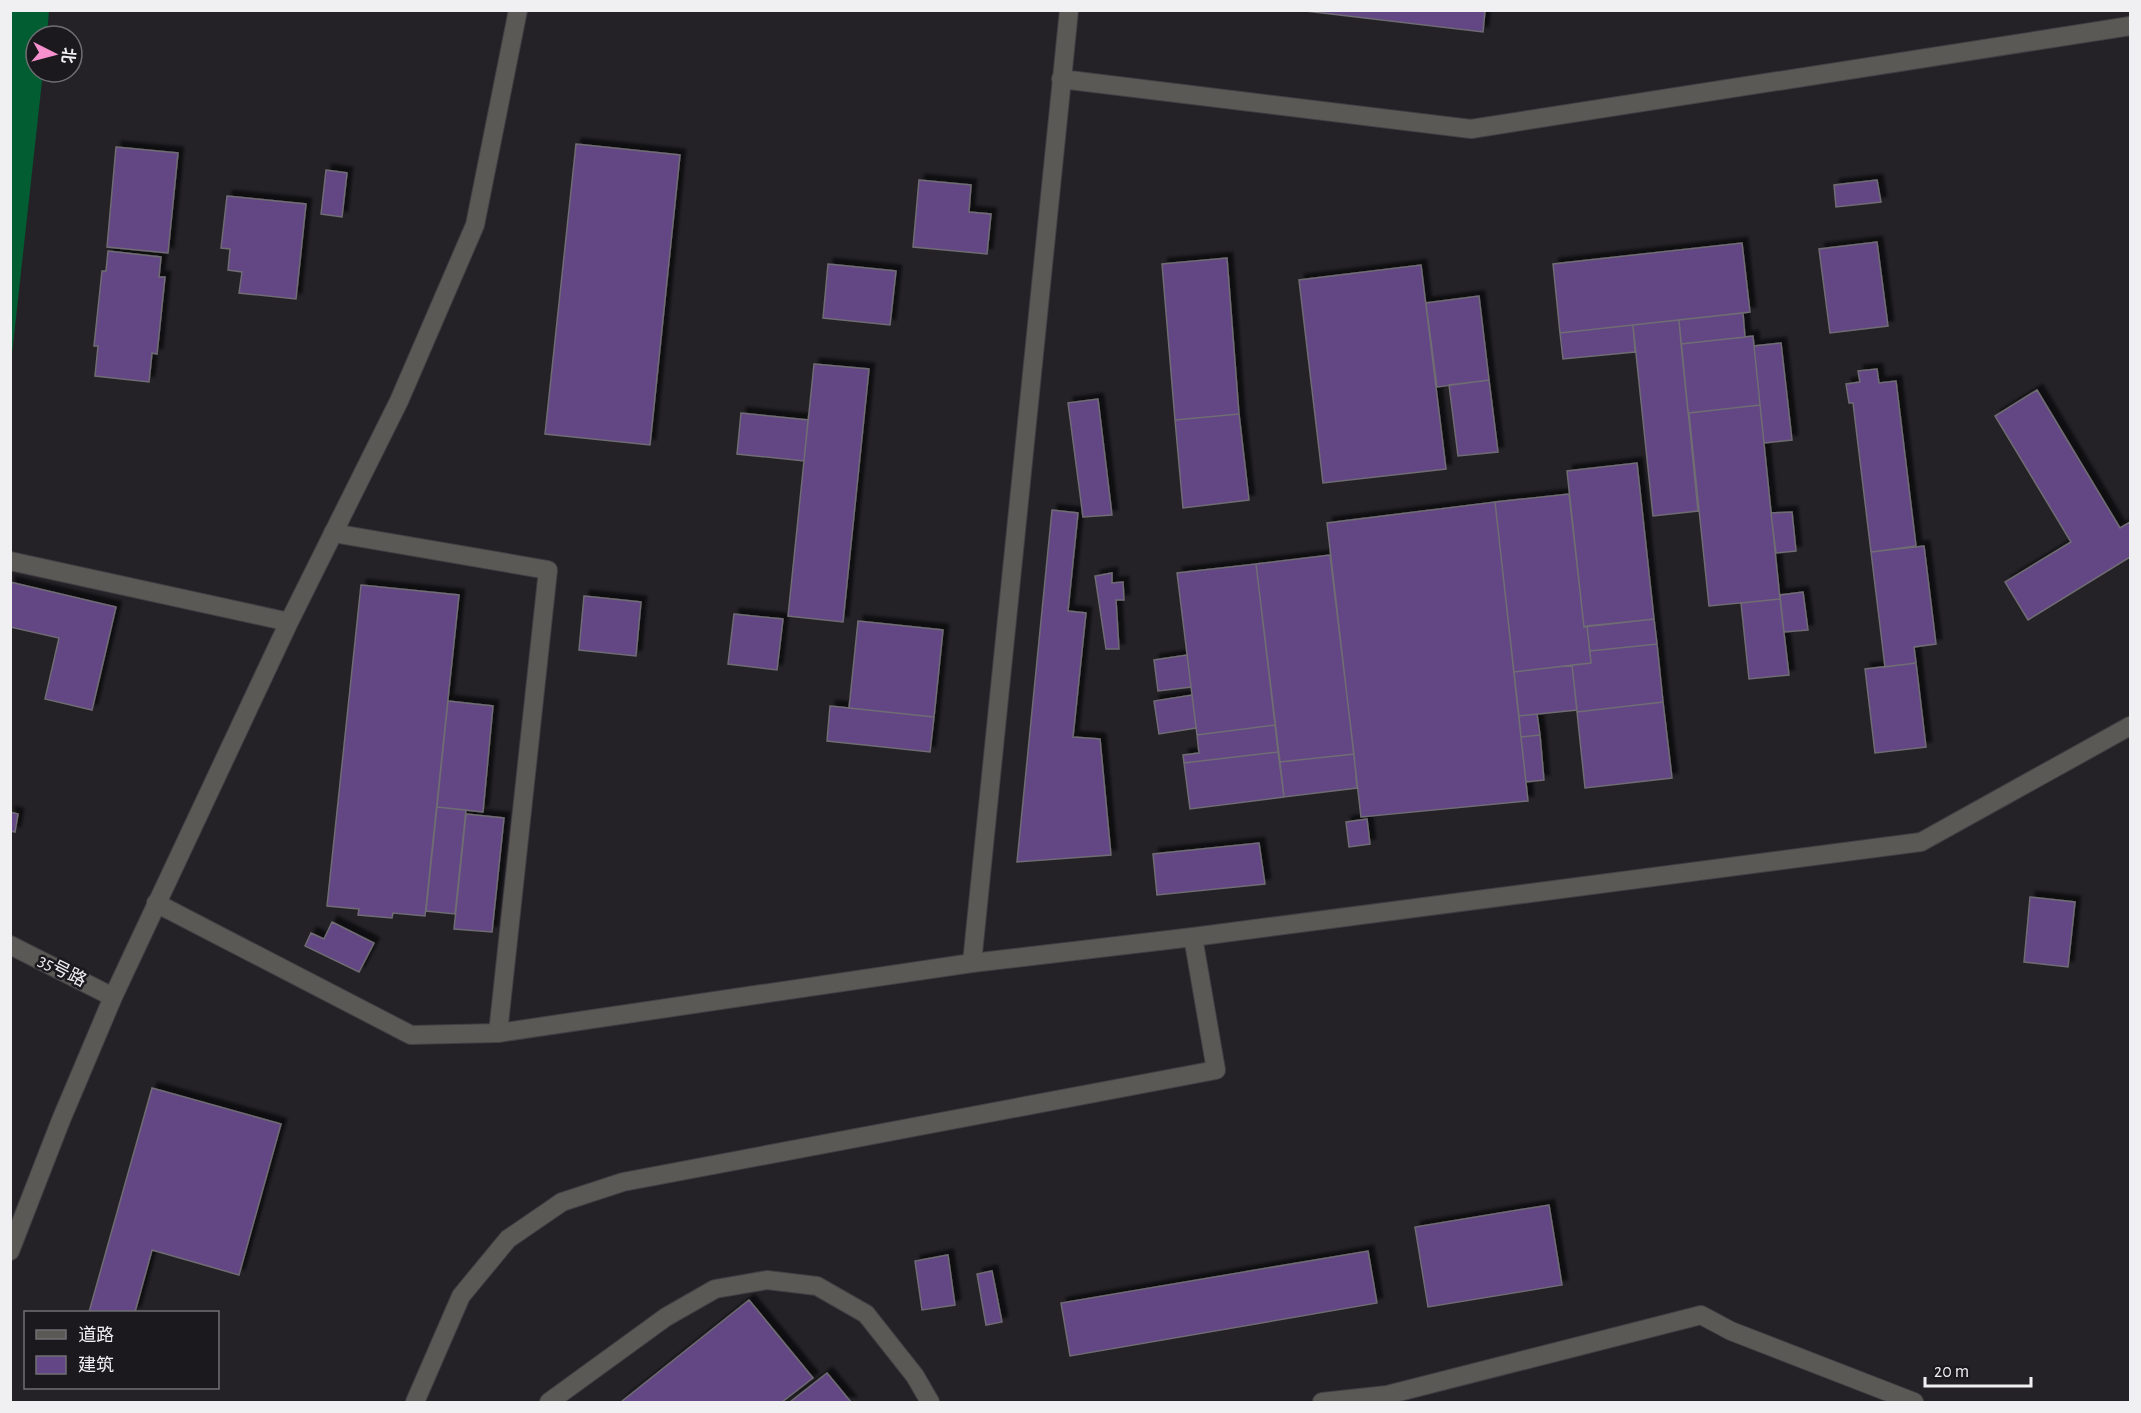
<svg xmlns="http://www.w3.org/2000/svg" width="2141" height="1413" font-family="'Alegreya Sans','Noto Sans SC',sans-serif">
  <defs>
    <filter id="shadow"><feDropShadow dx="5.5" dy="-5.5" stdDeviation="1.5" flood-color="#0009"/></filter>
  </defs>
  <rect width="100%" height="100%" fill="#242227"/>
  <path fill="#035d33" d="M10,11H49L47,36H36V72H43L12,354Z"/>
  <path fill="#634685" stroke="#6f6c73" stroke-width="1.5" filter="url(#shadow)" d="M1297,10H1485L1483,32Z
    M576,144L680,155L650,445L545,434Z
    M116,147L178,153L168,253L107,247Z
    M326,170L347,173L342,217L321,214Z
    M919,180L971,185L969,212L991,214L987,254L913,247Z
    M1877,180L1881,202L1836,207L1834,185Z
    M227,196L306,204L296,299L239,293L242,272L228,270L230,249L221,248Z
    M1877,242L1888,326L1830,333L1819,249Z
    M1742,243L1750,312L1560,333L1553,264Z
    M108,251L161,257L159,277H165L157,354L152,353L149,382L95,376L98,346H94L102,271H106Z
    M1227,258L1239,414L1175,420L1162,264Z
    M828,264L896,271L890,325L823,318Z
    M1421,265L1446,469L1323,483L1299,280Z
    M1479,296L1489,380L1437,387L1426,303Z
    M1743,313L1745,337L1681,344L1679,320Z
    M1679,320L1698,511L1653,516L1633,325Z
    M1633,325L1635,352L1563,359L1560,333Z
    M1753,336L1760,405L1688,413L1681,344Z
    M1781,343L1792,440L1764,443L1754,346Z
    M814,364L869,369L843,622L788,616Z
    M1877,369L1879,383L1896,381L1916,546L1871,552L1853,403H1849L1846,384L1860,382L1858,371Z
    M1489,380L1498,452L1458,456L1449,385Z
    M2037,390L2120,528L2130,522V557L2028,620L2005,582L2071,542L1995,416Z
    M1098,399L1112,515L1083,517L1068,403Z
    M1760,405L1780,599L1709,606L1689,413Z
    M741,413L808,420L804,461L737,454Z
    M1239,414L1249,500L1183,508L1175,420Z
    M1637,463L1654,619L1584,627L1567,471Z
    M1569,494L1584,627L1587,626L1591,663L1514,672L1495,502Z
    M1495,502L1528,801L1361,817L1327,523Z
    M1052,510L1078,513L1068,611L1086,613L1073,737L1100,739L1111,855L1017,862Z
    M1792,512L1796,551L1776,553L1771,513Z
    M1924,546L1936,644L1914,647L1916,663L1885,667L1871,552Z
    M1330,555L1354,754L1280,762L1256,564Z
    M1256,564L1275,725L1197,735L1177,573Z
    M1112,573V583L1123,582L1124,600H1116L1119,649H1106L1095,576Z
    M10,582L116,607L92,710L45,699L59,638L10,627Z
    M361,585L459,595L425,916L393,913L392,918L358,915L359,909L327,906Z
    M1803,592L1808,630L1784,632L1780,595Z
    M584,596L641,602L636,656L579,650Z
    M1780,599L1789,675L1749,679L1741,603Z
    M734,614L783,619L777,670L728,664Z
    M1654,619L1657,644L1590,651L1587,626Z
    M858,621L943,630L934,717L849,708Z
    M1657,644L1663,702L1577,712L1572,665L1591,663L1590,651Z
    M1187,655L1191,687L1158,691L1154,660Z
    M1916,663L1926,747L1875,753L1865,669Z
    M1572,665L1577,710L1519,716L1514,672Z
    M1192,695L1196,728L1159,734L1154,701Z
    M448,701L493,706L483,812L437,807Z
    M1663,702L1672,778L1585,788L1577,712Z
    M830,706L934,717L930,752L827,741Z
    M1537,714L1540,735L1521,737L1519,716Z
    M1275,725L1278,752L1184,763L1183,755L1199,753L1197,735Z
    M1540,735L1544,780L1526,782L1521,737Z
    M1278,752L1284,797L1190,809L1184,763Z
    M1354,754L1357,788L1284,797L1280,762Z
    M437,807L466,810L455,914L426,911Z
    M10,812L18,814L15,832L10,831Z
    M466,814L504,818L492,932L454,929Z
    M1367,819L1370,844L1349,847L1346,822Z
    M1259,843L1265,884L1157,895L1153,854Z
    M2030,897L2075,902L2068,967L2024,962Z
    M332,922L374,943L359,972L305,946L311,933L324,939Z
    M152,1088L281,1124L239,1275L152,1250L135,1312H89Z
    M1549,1205L1562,1285L1428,1307L1415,1227Z
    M1368,1251L1377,1303L1070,1356L1061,1303Z
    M948,1255L955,1305L922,1310L915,1261Z
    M992,1271L1002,1322L986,1325L977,1274Z
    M749,1300L813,1378L782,1402H621Z
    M827,1373L851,1402H790Z"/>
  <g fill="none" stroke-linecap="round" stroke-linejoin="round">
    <g stroke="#413f43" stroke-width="20">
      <path id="lane" d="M1061,79L1471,129L2130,26
        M333,533L548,570L498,1033
        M972,963L1069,10
        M415,1402L461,1296L508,1239L562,1202L623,1182L1216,1070L1193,937
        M549,1402L666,1317L715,1289L767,1280L817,1286L866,1314L915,1376L930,1402
        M1322,1402L1387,1395L1701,1315L1731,1331L1914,1402"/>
    </g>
    <g stroke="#413f43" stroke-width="20">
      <path id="street" d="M10,561L289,622
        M156,903L411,1035L498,1033L972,963L1193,937L1921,842L2130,726
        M10,945L113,997
        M10,1251L61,1120L113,997L289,622L399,401L475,225L518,10"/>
    </g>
    <use href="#lane" stroke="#5b5956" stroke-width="18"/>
    <use href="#street" stroke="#5b5956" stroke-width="18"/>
  </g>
  <g text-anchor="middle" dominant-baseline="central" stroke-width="5" stroke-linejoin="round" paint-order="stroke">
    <g font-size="18" fill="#f0eff2" stroke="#1b191e">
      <text transform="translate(62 971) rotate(27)">35号路</text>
    </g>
  </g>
  <rect width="2141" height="1413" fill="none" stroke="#f0eff2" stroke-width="24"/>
  <rect x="24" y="1311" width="195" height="78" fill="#1b191e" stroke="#706f73" stroke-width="1.5"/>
  <rect x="36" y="1330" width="30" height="9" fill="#5b5956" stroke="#706f73" stroke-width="1.5"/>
  <text x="78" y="1341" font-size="18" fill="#f0eff2">道路</text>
  <rect x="36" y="1356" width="30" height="18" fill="#634685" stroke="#706f73" stroke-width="1.5"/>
  <text x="78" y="1371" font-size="18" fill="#f0eff2">建筑</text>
  <g transform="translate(54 54) rotate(96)"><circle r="28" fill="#1b191e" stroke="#706f73" stroke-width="1.5"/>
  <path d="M0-4.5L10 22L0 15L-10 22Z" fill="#f790ce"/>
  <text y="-9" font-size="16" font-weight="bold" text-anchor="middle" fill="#f0eff2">北</text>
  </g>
  <path d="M1925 1377v9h106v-9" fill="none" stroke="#f0eff2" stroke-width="3"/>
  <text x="1934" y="1377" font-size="18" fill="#f0eff2" stroke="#1b191e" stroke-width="4.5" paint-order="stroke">20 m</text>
</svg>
